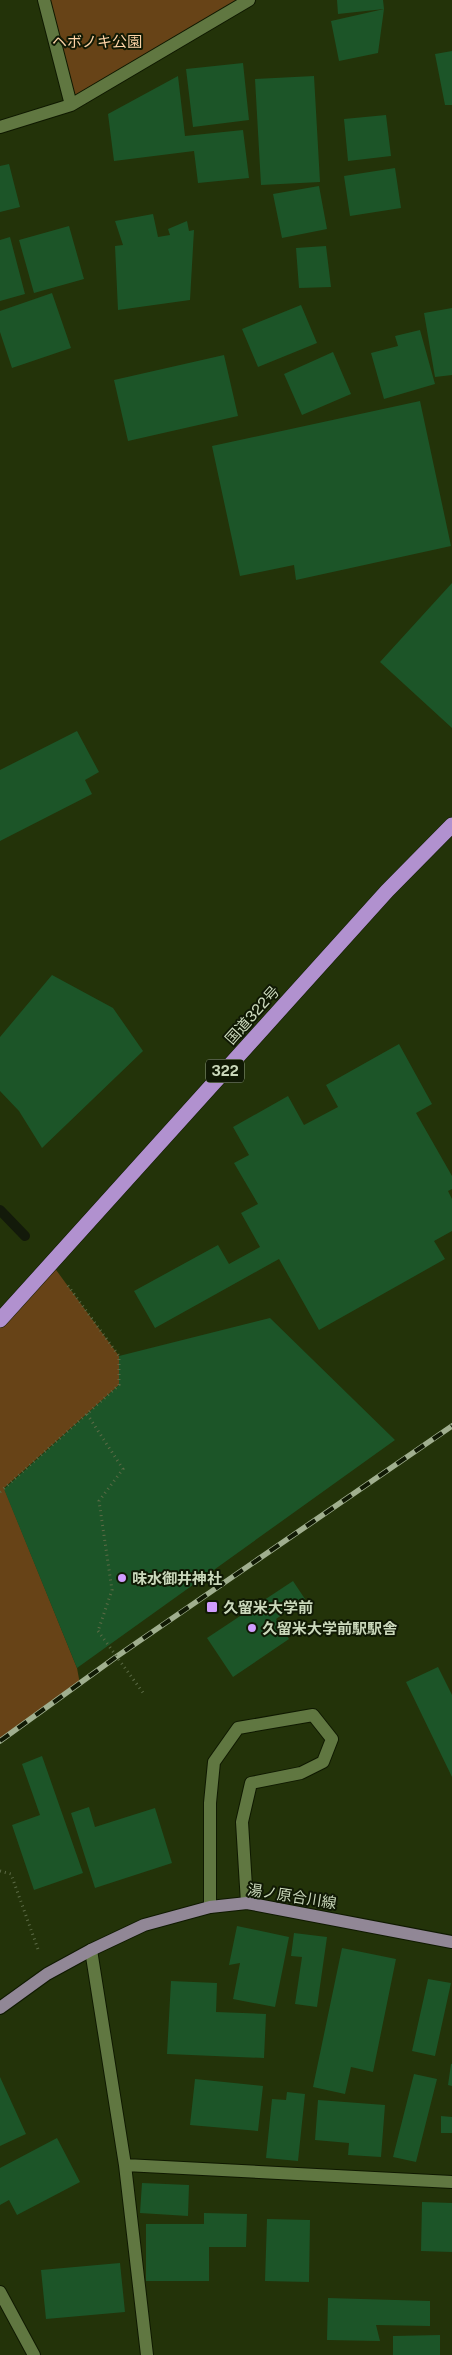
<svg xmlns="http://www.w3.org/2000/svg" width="452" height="2355" font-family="'Public Sans','Noto Sans JP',sans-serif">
  <rect width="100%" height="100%" fill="#233309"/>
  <path fill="#674317" d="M44,0H249L71,105Z
    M51,1263L119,1356V1385L4,1488L77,1668L80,1684L0,1741V1320Z"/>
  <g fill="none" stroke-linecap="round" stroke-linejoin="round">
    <path stroke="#131a0a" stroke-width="10" d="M0,1210L25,1236"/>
  </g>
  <path fill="#1c5528" d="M337,0H383L384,9L338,14Z
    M384,9L378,53L339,61L331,21Z
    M452,51V105H445L435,54Z
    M243,63L249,120L193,127L186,69Z
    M178,76L185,136L243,130L249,178L198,183L194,151L114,161L108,114Z
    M314,76L320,182L261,185L255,79Z
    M386,115L391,156L348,161L344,119Z
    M9,164L20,207L0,212V166Z
    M395,168L401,208L350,216L344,176Z
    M319,186L327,229L282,238L273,194Z
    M153,214L158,237L170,235L168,229L187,221L189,231L194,230L190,300L118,310L115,246L123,245L115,221Z
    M69,226L84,279L34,293L19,240Z
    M10,237L25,294L0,301V240Z
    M326,246L331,287L299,288L296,248Z
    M52,293L71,348L12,368L0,332V311Z
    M301,305L317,343L258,367L242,329Z
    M452,308V375L435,377L424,313Z
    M420,330L435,384L384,399L371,353L398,346L395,336Z
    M333,352L351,394L302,415L284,374Z
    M224,355L238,416L128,441L114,380Z
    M420,401L451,546L296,580L294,565L240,576L212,446Z
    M452,583V728L380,662Z
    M77,731L99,772L85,780L92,794L0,841V770Z
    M52,975L113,1008L143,1051L42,1148L19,1111L0,1091V1037Z
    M399,1044L432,1104L416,1113L452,1176V1189L448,1191L452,1199V1231L434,1241L445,1259L319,1330L279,1259L155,1328L134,1291L218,1245L229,1264L260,1247L241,1213L258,1204L234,1163L249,1155L233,1127L288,1096L304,1125L338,1107L326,1085Z
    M270,1318L395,1440L77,1668L4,1489L119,1385V1356Z
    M293,1581L305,1599L276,1619L289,1639L233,1677L207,1638Z
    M438,1667L452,1695V1777L406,1682Z
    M42,1756L83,1873L34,1890L12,1825L40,1815L22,1764Z
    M89,1807L95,1827L155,1808L172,1863L95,1888L71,1813Z
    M237,1926L289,1937L275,2007L233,1999L240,1963L229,1965Z
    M294,1933L327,1937L317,2007L295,2004L302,1957L291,1956Z
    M342,1948L396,1959L373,2072L351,2067L345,2094L313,2087Z
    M428,1979L451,1983L435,2056L412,2051Z
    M171,1981L217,1983L216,2012L266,2014L264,2058L167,2054Z
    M451,2064H452V2086L448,2085Z
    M414,2074L437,2079L416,2162L393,2157Z
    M0,2077L26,2134L0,2146Z
    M195,2079L263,2086L258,2131L190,2125Z
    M287,2092L305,2094L298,2161L266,2158L272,2099L286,2100Z
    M318,2100L385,2105L381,2157L348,2155L349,2143L315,2140Z
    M441,2116L452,2117V2133H441Z
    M57,2138L80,2182L17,2215L9,2200L0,2205V2168Z
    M142,2183L189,2185L188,2216L140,2213Z
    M422,2202L452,2203V2252L421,2251Z
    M204,2213L247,2214L246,2247H209V2281H146V2224H204Z
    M267,2219L310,2220L309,2282L265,2281Z
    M120,2263L125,2312L46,2319L41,2270Z
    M328,2298L430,2301V2326L376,2325L380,2341L327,2340Z
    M440,2335V2355H393V2336Z"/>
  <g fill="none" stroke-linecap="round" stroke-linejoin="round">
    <g stroke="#0f1901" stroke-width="14">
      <path id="minor" d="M44,0L71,105
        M0,127L71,105L249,0
        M210,1907V1803L214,1762L238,1728L313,1715L332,1739L323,1762L301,1773L251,1783L242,1822L247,1903
        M91,1950L125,2165L147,2355
        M125,2165L452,2182
        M0,2292L34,2355"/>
    </g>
    <g stroke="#0f1901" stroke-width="14">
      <path id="major" d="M0,2008L47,1974L91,1950L144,1925L210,1907L247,1903L452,1942"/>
    </g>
    <g stroke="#0f1901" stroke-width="16">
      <path id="highway" d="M0,1320L387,891L452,825"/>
    </g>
    <path stroke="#5c6b46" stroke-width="3" stroke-dasharray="1 4" stroke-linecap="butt" d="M87,1414L123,1469L99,1501L112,1590L98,1631
      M0,1492L119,1385V1356L66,1283
      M0,1871L11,1874L39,1952"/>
    <use href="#minor" stroke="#607741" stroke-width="12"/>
    <use href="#major" stroke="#918796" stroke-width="12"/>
    <use href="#highway" stroke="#b191cf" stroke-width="15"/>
    <g stroke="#a0af8f" stroke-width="5.5">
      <path id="rail" d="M0,1741L116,1657L452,1426"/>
    </g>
    <use href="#rail" stroke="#101904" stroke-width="4" stroke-dasharray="11" stroke-linecap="butt"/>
    <path stroke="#5c6b46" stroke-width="3" stroke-dasharray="1 4" stroke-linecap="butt" d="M98,1631L144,1694"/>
  </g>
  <g fill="#d09dfe" stroke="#101904" stroke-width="2">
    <circle cx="122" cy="1578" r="5"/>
    <rect x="206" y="1601" width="12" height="12" rx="2.5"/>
    <circle cx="252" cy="1628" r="5"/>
  </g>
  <g text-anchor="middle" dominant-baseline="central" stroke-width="4" stroke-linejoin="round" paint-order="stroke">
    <rect fill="#101904" stroke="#929f84" stroke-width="1" x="206" y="1059.5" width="38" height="23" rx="4"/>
    <g font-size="14" font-weight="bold" fill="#cad8bb">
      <text x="225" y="1071">322</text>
    </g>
    <g font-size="15" fill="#fdd3a7" stroke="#101904">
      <text x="97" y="41">ヘボノキ公園</text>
    </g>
    <g font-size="15" fill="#cad8bb" stroke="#101904">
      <text transform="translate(252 1015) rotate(-48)">国道322号</text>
      <text transform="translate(292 1896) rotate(9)">湯ノ原合川線</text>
    </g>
    <g font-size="15" font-weight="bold" fill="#cad8bb" stroke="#101904" text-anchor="start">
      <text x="132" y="1578">味水御井神社</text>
      <text x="223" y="1607">久留米大学前</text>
      <text x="262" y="1628">久留米大学前駅駅舎</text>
    </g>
  </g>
</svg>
